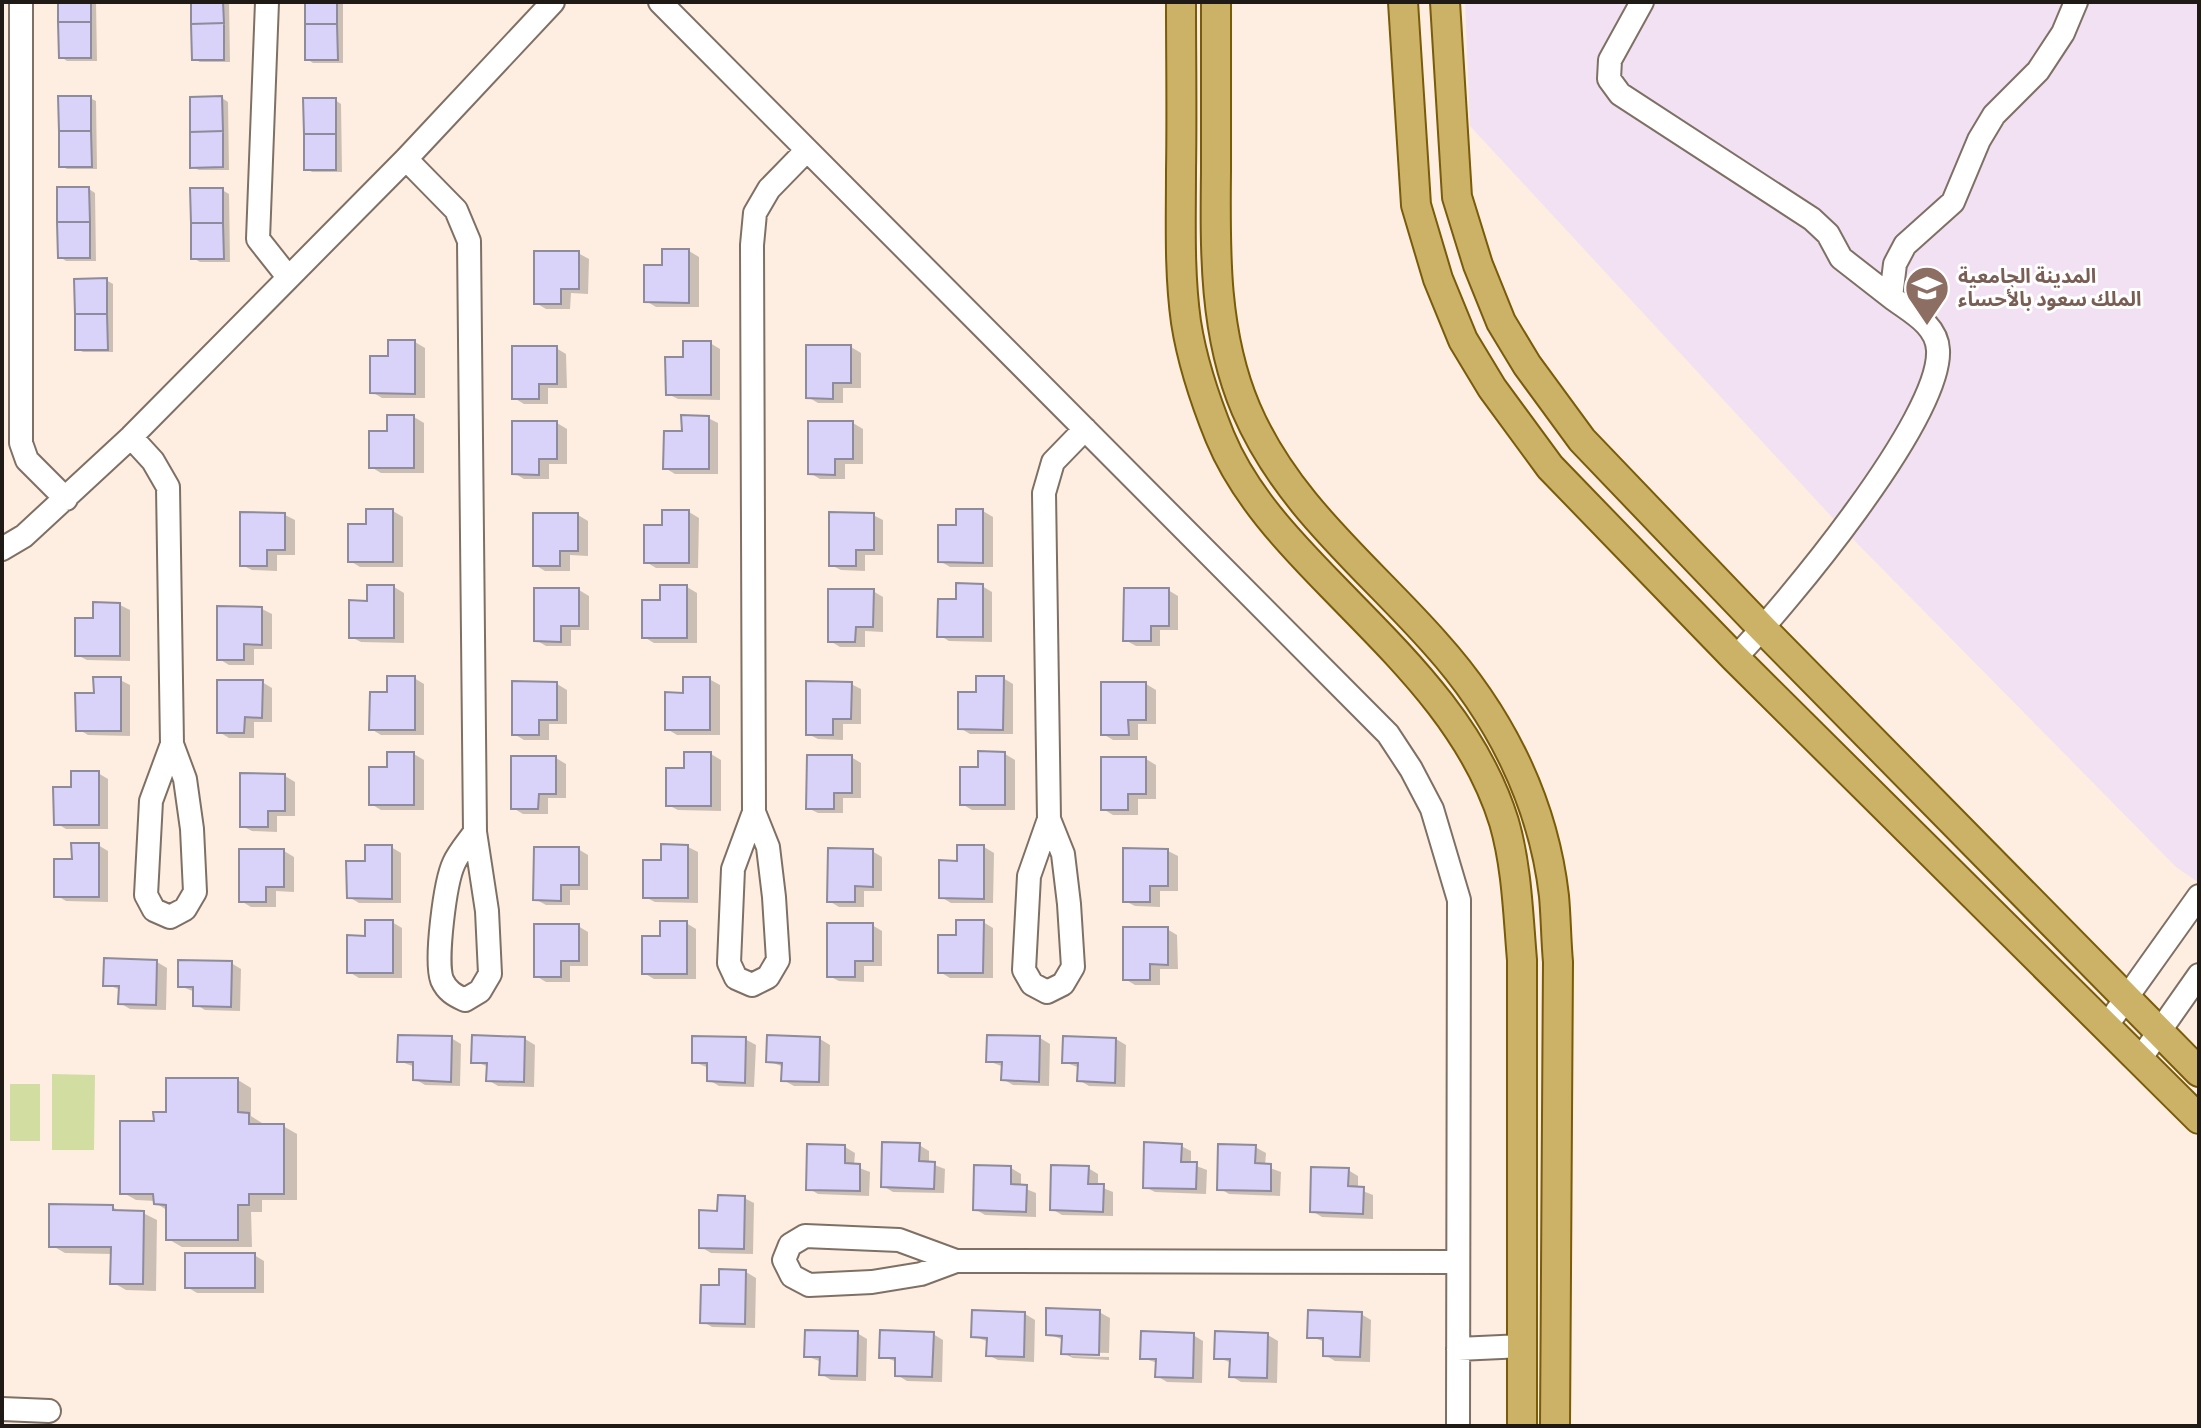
<svg xmlns="http://www.w3.org/2000/svg" width="2201" height="1428" font-family="'PT Sans Narrow','Noto Sans Arabic',sans-serif">
  <rect width="100%" height="100%" fill="#feeee1"/>
  <path fill="#f2e1f2" d="M1465,2H2199V883L2176,867L1842,528L1470,126Z"/>
  <path fill="#d1dda1" d="M52,1074L95,1075L94,1150H52Z
    M10,1084H40V1141H10Z"/>
  <path fill="#0003" d="M60,2H96L97,61H67L61,57Z
    M193,2H229L230,62H200L194,59Z
    M307,2H343V63H313L307,59Z
    M90,98L96,101L97,169H67L61,166Z
    M222,98L228,102L229,170H199L192,167Z
    M335,100L341,104L342,172H312L306,168Z
    M89,189L95,193L96,261H66L60,257Z
    M222,190L229,194L230,262H200L193,258Z
    M689,251L699,257V307H656L646,301L664,267Z
    M578,253L589,259L588,294L571,293L570,309H546L536,303Z
    M106,280L113,284V352H83L77,349Z
    M415,342L425,348V398H382L372,392Z
    M710,343L720,349V400L678,399L668,394Z
    M851,347L861,353V388H843V403H818L808,397Z
    M556,348L566,354L567,388H548V404H524L514,398Z
    M414,417L424,423V473H381L371,467L389,433Z
    M708,418L718,423V474H675L665,468L684,433Z
    M557,423L567,429V464H549V479H524L514,473Z
    M853,423L863,429V464H845V479H820L810,473Z
    M393,511L403,517V567H360L350,561L368,526Z
    M983,511L993,517V567H950L940,561L958,527Z
    M689,512L699,518L698,568H656L646,562L664,527Z
    M285,515L295,520V555H277V571L252,570L242,565Z
    M578,515L588,521V556L570,555V571H545L535,565Z
    M873,515L883,520V555H865V571L841,570L831,565Z
    M982,586L992,592V642L949,641L939,635L958,601Z
    M394,587L404,593V643L361,642L351,637L369,603Z
    M687,587L697,593V643H654L644,637L662,602Z
    M579,590L589,596V630H571V646H546L536,640Z
    M1168,590L1178,596V630H1160V646H1136L1125,640Z
    M873,591L883,597V632L865,631V647H840L830,641Z
    M120,605L130,610V661L87,660L77,655L95,620Z
    M262,609L272,614V649H254V665H229L219,659Z
    M414,678L424,684V735H381L371,729L389,694Z
    M1003,678L1013,684V734H970L960,728Z
    M709,679L720,685V735H677L667,729L685,695Z
    M120,680L130,685V736L88,735L78,729L96,695Z
    M262,682L272,688V722H254V738H229L219,732Z
    M557,684L567,690V724H549V740H524L514,734Z
    M851,684L861,689V724H843V740L818,739L808,734Z
    M1146,684L1156,690V724H1138V740H1113L1103,734Z
    M414,754L424,760V810H381L371,804L389,769Z
    M711,754L721,760V811L678,810L668,805L686,770Z
    M1005,754L1015,760V810H972L962,804Z
    M851,757L861,763V798H843V813H818L808,808Z
    M556,758L566,764V798H548V814H523L513,808Z
    M1146,759L1156,765V799H1138V815H1113L1103,809Z
    M98,773L108,779V829H66L56,823L73,789Z
    M285,776L295,782V816H277V832L252,831L242,826Z
    M98,845L108,851V902L66,901L56,895L74,861Z
    M391,847L401,853V903H359L349,897L367,863Z
    M688,847L698,852V903L655,902L645,897Z
    M984,847L994,853L993,903H951L941,897L959,863Z
    M578,849L588,855V890H570V905H546L535,899Z
    M284,851L294,857V892L276,891V907H251L241,901Z
    M872,851L882,857V891H864V907H839L829,901Z
    M1168,851L1178,856V891H1160V907L1135,906L1125,901Z
    M392,922L402,928V978H359L349,972L367,938Z
    M983,922L993,928V978H950L940,972Z
    M686,923L696,929V979H654L644,973L662,938Z
    M872,925L882,931V966H864V982L839,981L829,976Z
    M578,926L588,932V966H570V982H546L536,976Z
    M1167,929L1177,935L1178,969H1160V985H1135L1125,979Z
    M157,962L167,968L166,1010L130,1009L120,1003L121,990L105,984Z
    M231,963L241,969L240,1011L205,1010L195,1004V992L180,986Z
    M451,1038L461,1044L460,1086L425,1085L415,1079V1067L399,1061Z
    M1040,1038L1050,1044L1049,1086L1013,1085L1003,1079L1004,1067L988,1061Z
    M525,1039L535,1045L534,1087L498,1086L488,1080L489,1067L473,1061Z
    M745,1039L756,1045L754,1087L719,1086L709,1080V1068L694,1062Z
    M820,1039L830,1045L829,1086H794L783,1080L784,1067L768,1061Z
    M1116,1039L1126,1045L1125,1087L1089,1086L1079,1080L1080,1068L1064,1062Z
    M238,1080L251,1088V1116L262,1123V1126H283L297,1134V1200H262V1212H251L252,1247H182L168,1239V1211L156,1203V1201L136,1200L122,1192L156,1123L168,1114Z
    M919,1145L929,1151V1163L945,1169L944,1193L893,1192L883,1186Z
    M1181,1146L1191,1151V1164L1207,1170L1206,1194L1155,1192L1145,1187Z
    M845,1147L855,1153L854,1166L870,1172L869,1196L818,1194L808,1188Z
    M1255,1147L1266,1153L1265,1166L1281,1172L1280,1196L1229,1194L1219,1188Z
    M1011,1168L1021,1174V1187L1036,1193V1217L985,1215L975,1209Z
    M1088,1168L1098,1174V1186L1113,1192V1216L1062,1215L1052,1209Z
    M1348,1170L1358,1176V1189L1373,1195V1219L1322,1217L1312,1211Z
    M744,1198L754,1203L753,1254L711,1253L701,1247L719,1213Z
    M112,1207L122,1212L143,1213L157,1220L156,1291L126,1290L112,1282V1254L65,1253L51,1245Z
    M254,1255L264,1261V1293H197L187,1287Z
    M746,1272L756,1278L755,1328L712,1327L702,1321L721,1287Z
    M1099,1312L1110,1318L1109,1353L1071,1352V1356L1109,1357V1360L1073,1358L1063,1353L1064,1340L1048,1334Z
    M1025,1314L1035,1320L1034,1362L998,1360L988,1355L989,1342L973,1336Z
    M1361,1314L1371,1320L1370,1362L1335,1361L1325,1355V1342L1309,1336Z
    M857,1333L867,1339L866,1381L831,1380L821,1374L822,1362L806,1356Z
    M933,1334L943,1340L942,1382L907,1381L897,1375V1362L881,1356Z
    M1193,1335L1203,1341L1202,1383L1167,1382L1157,1376L1158,1363L1142,1358Z
    M1268,1335L1278,1341L1277,1383L1241,1382L1231,1376L1232,1363L1216,1357Z"/>
  <path fill="#d9d3f9" stroke="#8e8b9c" stroke-width="2" d="M58,2H91V22H58Z
    M191,2H223L224,23L191,24Z
    M305,2H337V24H305Z
    M58,22H91V58H59Z
    M224,23V60H192L191,24Z
    M305,24H337L338,60H305Z
    M58,96H91V131H59Z
    M222,96L223,131L190,132V97Z
    M303,98H336V134H304Z
    M59,131H91L92,167H59Z
    M223,131V167L190,168V132Z
    M304,134H336V170H304Z
    M57,187H89L90,222H57Z
    M190,188H223V223H191Z
    M57,222H90V258H58Z
    M191,223H223L224,259H191Z
    M662,249H689V303L644,302V265H662Z
    M534,251H579V289H561V304H534Z
    M107,278V314H75L74,279Z
    M75,314H107L108,350H75Z
    M388,340H415V394L370,393V356H388Z
    M683,341H711V395H666L665,357H683Z
    M806,345H851V383H833V399L806,398Z
    M512,346H557V384H539V399H512Z
    M387,415H414V468H369V431H387Z
    M681,415L709,416V469H663L664,431H682Z
    M512,421H557V459H539V475L512,474Z
    M808,421H853V459H835V475L808,474Z
    M366,509H393V562H348V524H366Z
    M956,509H983V563L938,562V525H956Z
    M662,510H689V563H644V525H662Z
    M240,512L285,513V550H267V566H240Z
    M829,512L874,513V550H856V566H829Z
    M533,513H578V551H560V566H533Z
    M956,583L983,584V637H937L938,599H956Z
    M367,585H394V638H349V600L367,601Z
    M660,585H687V638H642V600H660Z
    M534,588H579V626H561V642L534,641Z
    M1124,588H1169V626H1151V641H1123Z
    M828,589H874L873,627H856L855,642H828Z
    M93,602L120,603V656H75V618H93Z
    M217,606L262,607V645L244,644V660H217Z
    M387,676H415V730H369L370,692H387Z
    M976,676H1004L1003,730L958,729V692H976Z
    M93,677H121V731H76L75,693H94Z
    M683,677H710V730H665V692L683,693Z
    M217,680H263L262,718L245,717L244,733H217Z
    M512,681L557,682V720H539V735H512Z
    M806,681L852,682L851,719H833V735H806Z
    M1101,682H1146V720H1128L1129,735H1101Z
    M978,751L1005,752V805H960V767H978Z
    M387,752H414V805H369V767H387Z
    M684,752H711V806H666V768H684Z
    M807,755H852V793H834V809H806Z
    M511,756H556V794H539L538,809H511Z
    M1101,757H1146V794H1128V810H1101Z
    M71,771H99V825H54L53,787H71Z
    M240,773L285,774V811H268V827H240Z
    M71,843H99V897H54V859H72Z
    M661,844L688,845V898H643V860H661Z
    M365,845H392V899L347,898L346,861H365Z
    M957,845H984V899L939,898V860L957,861Z
    M534,847H579V885H561V901L533,900Z
    M828,848L873,849V887L855,886V902H827Z
    M1123,848L1168,849V886H1150V902H1123Z
    M239,849H284V887H266V902H239Z
    M365,920H393V973H347V935L365,936Z
    M956,920H984L983,973H938V935H956Z
    M660,921H687V974H642V936H660Z
    M827,923H873V961H855V977H827Z
    M534,924H579V961H561V977H534Z
    M1123,927H1168V965L1150,964V980H1123Z
    M104,958L157,960L156,1005L118,1004L119,986H103Z
    M178,960L232,961L231,1007L193,1006V987H178Z
    M398,1035L452,1036L451,1082L413,1080V1062H397Z
    M472,1035L525,1037L524,1082L486,1081L487,1063H471Z
    M767,1035L820,1037L819,1082L781,1081L782,1063L766,1062Z
    M987,1035L1040,1036L1039,1082L1001,1080L1002,1062H986Z
    M692,1036L746,1037L745,1083L707,1081V1063H692Z
    M1063,1036L1116,1038L1115,1083L1077,1081L1078,1063H1062Z
    M166,1078H238V1112L249,1113V1124H284V1194H249V1205H238V1240H166V1205L154,1204L153,1194H120V1121H154L153,1112H166Z
    M882,1142L920,1143L919,1161L935,1162L934,1189L881,1187Z
    M1144,1142L1182,1144L1181,1162H1197L1196,1189L1143,1188Z
    M807,1144L845,1145V1163L860,1164V1191L806,1190Z
    M1218,1144L1256,1145L1255,1163L1271,1164V1191L1217,1190Z
    M974,1165L1011,1166V1184L1027,1185L1026,1212L973,1210Z
    M1051,1165L1089,1166L1088,1184H1104L1103,1212L1050,1210Z
    M1311,1167L1349,1168L1348,1186L1364,1187L1363,1214L1310,1212Z
    M718,1195L745,1196L744,1249L699,1248V1210L717,1211Z
    M49,1204L113,1205V1210L144,1211L143,1284H110L111,1247H49Z
    M185,1253H255V1288H185Z
    M719,1269L746,1270L745,1324L700,1323L701,1285H719Z
    M1046,1308L1100,1310L1099,1355L1061,1354L1062,1336L1046,1335Z
    M972,1310L1025,1312L1024,1357L986,1356L987,1338L971,1337Z
    M1308,1310L1362,1312L1360,1357L1323,1356V1338H1307Z
    M805,1330L858,1331L857,1376L819,1375L820,1357H804Z
    M880,1330L934,1332L932,1377L895,1376V1358H879Z
    M1141,1331L1194,1333L1193,1378L1155,1377L1156,1359H1140Z
    M1215,1331L1268,1333L1267,1378L1229,1377L1230,1359H1214Z"/>
  <g fill="none" stroke-linecap="round" stroke-linejoin="round">
    <g stroke="#7f7065" stroke-width="26">
      <path id="minor" d="M21,2V443L27,460L66,499
        M267,2L258,239L288,277
        M660,2L1388,734L1411,769L1432,809L1459,900L1458,1426
        M1642,2L1610,60L1609,79L1620,94L1812,219L1828,234L1841,258L1891,297
        M406,159L456,210L469,241L475,832L487,911L490,974L480,991L465,1000C454,995 447,991 442,980C435,961 445,882 454,863C459,852 468,842 475,832
        M131,437L153,461L168,487L172,744L151,801L146,895L154,910L170,917L185,909L195,892L192,829L185,779L172,744
        M2,549L24,536L131,437L406,159L553,2
        M1735,658C1785,606 1942,418 1938,350C1937,324 1909,311 1891,297L1895,264L1905,245L1953,202L1979,140L1994,115L2038,71L2063,33L2076,2
        M754,812L768,847L774,897L778,960L768,977L752,985L736,978L729,963L733,869L754,812L752,245L755,213L769,189L807,150
        M1049,819L1029,876L1024,970L1032,984L1047,992L1063,984L1073,967L1069,904L1063,854L1049,819L1044,493L1053,462L1085,429
        M2107,1025L2199,896
        M2140,1059L2199,975
        M956,1261L921,1274L872,1282L809,1285L792,1276L784,1260L790,1245L805,1236L899,1240L956,1261L1458,1262
        M1458,1349L1523,1346
        M2,1409L49,1411"/>
    </g>
    <g stroke="#795b09" stroke-width="32">
      <path id="major" d="M1181,2C1181,58 1182,115 1181,171C1181,221 1179,272 1186,322C1192,361 1205,400 1220,437C1244,495 1289,542 1332,586C1400,656 1474,725 1504,822C1517,867 1518,914 1522,960V1426
        M1216,2C1216,58 1216,115 1216,171C1215,252 1214,334 1246,409C1287,505 1368,567 1435,643C1499,714 1543,800 1554,896C1556,918 1556,940 1558,962L1555,1426
        M1403,2L1416,205L1438,279L1463,340L1492,388L1550,467L1735,658L2199,1119
        M1445,2L1457,197L1478,265L1501,322L1527,365L1582,440L1763,629L2199,1072"/>
    </g>
    <use href="#minor" stroke="#fff" stroke-width="22"/>
    <use href="#major" stroke="#ccb267" stroke-width="28"/>
  </g>
  <defs>
    <g id="university-pin" transform="scale(2.3)"><path d="M0 17L-7.5 6A9.5 9.5 0 1 1 7.5 6Z" fill="#8d6e63" stroke="#fefefe"/><path d="M0-5L7-2L0 1L-7-2ZM-4 1L0 2.5L4 1V4Q0 6-4 4Z" fill="#fff"/></g>
  </defs>
  <g fill-rule="evenodd">
    <use href="#university-pin" x="1927" y="288"/>
  </g>
  <g text-anchor="middle" dominant-baseline="central" stroke-width="6" stroke-linejoin="round" paint-order="stroke">
    <g font-size="20" font-weight="bold" fill="#785e54" stroke="#fefefe" text-anchor="start">
      <text x="1958" y="276">المدينة الجامعية<tspan x="1958" dy="23">الملك سعود بالأحساء</tspan></text>
    </g>
  </g>
  <rect width="2201" height="1428" fill="none" stroke="#1f1a15" stroke-width="8"/>
</svg>
